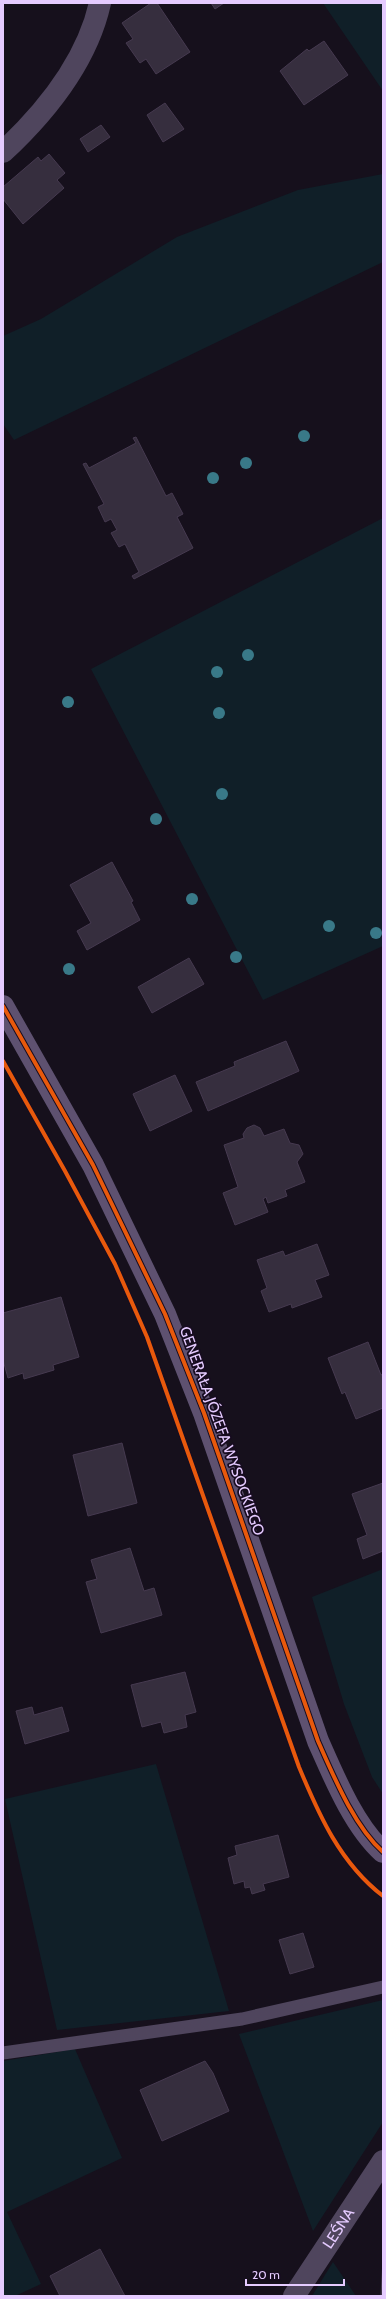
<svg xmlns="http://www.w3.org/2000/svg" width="386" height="2299" font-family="Cabin,sans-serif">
  <rect width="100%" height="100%" fill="#16101c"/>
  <path fill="#101f28" d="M323,3H383V91Z
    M383,174V262L14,440L3,424V336L41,319L177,237L298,190Z
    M383,518V946L263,1000L91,669Z
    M383,1569V1794L372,1777L344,1704L312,1597Z
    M156,1764L229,2011L57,2030L5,1799Z
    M383,2000V2122L313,2231L239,2034Z
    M75,2049L122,2158L7,2212L41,2284L15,2296H3V2061Z
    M333,2262L356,2296H312Z"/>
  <path fill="#362e3e" stroke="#463a50" d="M151,3H157L190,52L156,74L146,59L140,63L126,43L133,39L122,23Z
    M211,3H224L215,9Z
    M324,41L348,75L304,105L280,71L307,49L309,51Z
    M165,103L184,129L163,142L147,115Z
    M101,125L110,137L88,152L80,139Z
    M49,154L65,173L57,180L64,188L23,224L3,199V187L38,157L41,161Z
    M136,437L166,496L172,493L183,514L177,517L193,548L134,579L132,576L139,572L125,544L119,547L111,533L117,530L111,519L105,522L98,507L104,504L83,464L86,463L89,468L136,443L133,438Z
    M112,862L133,901L131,902L140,920L87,950L77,931L91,923L70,885Z
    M189,958L204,984L152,1013L138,987Z
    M286,1041L299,1071L208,1111L196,1082L235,1066L234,1062Z
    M175,1075L192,1111L150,1131L133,1094Z
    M254,1125L260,1128L264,1136L284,1129L290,1143L299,1145L303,1154L297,1162L305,1182L285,1190L287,1196L268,1203L266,1197L263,1199L268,1212L235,1225L223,1193L238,1187L224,1145L244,1138L243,1134L247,1128Z
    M317,1244L329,1275L315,1280L322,1297L292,1308L291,1304L269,1312L261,1291L267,1288L257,1260L283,1251L285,1256Z
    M61,1297L79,1357L53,1365L54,1370L24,1379L23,1373L8,1378L3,1360V1313Z
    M368,1342L381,1375L383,1374V1408L356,1419L345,1392L342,1394L328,1358Z
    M122,1443L137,1503L88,1516L73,1455Z
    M383,1483V1551L363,1559L357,1539L367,1535L352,1494Z
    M130,1548L144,1591L154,1588L162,1615L101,1633L86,1582L97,1579L91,1560Z
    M185,1672L196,1712L185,1715L187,1727L164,1733L161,1722L142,1727L131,1685Z
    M32,1707L34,1715L62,1707L69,1731L25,1744L16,1711Z
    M278,1835L289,1877L263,1884L265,1890L252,1894L250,1887L245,1888L244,1881L234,1884L228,1858L237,1855L235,1846Z
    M303,1933L314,1967L290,1974L279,1940Z
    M205,2061L213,2073L229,2111L162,2141L140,2090Z
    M100,2249L125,2296H60L50,2276Z
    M383,2259V2296H381Z"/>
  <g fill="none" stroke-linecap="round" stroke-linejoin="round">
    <path stroke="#4f455d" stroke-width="13" d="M3,2053L242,2019L383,1987"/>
    <g stroke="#4f455d" stroke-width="22">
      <path d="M3,152C46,112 87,61 100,3"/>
      <path id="s1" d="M294,2296L383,2161"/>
    </g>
    <path stroke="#5e5170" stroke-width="22" d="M3,1006L93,1165L165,1314L204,1413L318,1741C334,1777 354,1826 383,1852"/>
    <g stroke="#170c20" stroke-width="6">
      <path id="cycleway" d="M3,1006L93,1165L165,1314L204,1413L318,1741C334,1777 354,1826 383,1852
        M3,1061L65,1171L115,1264L147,1337L299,1767C319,1815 340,1863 383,1896"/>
    </g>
    <use href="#cycleway" stroke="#e8590c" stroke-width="4"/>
  </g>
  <g fill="#397988">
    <circle cx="304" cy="436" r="6"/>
    <circle cx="246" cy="463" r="6"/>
    <circle cx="213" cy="478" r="6"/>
    <circle cx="248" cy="655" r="6"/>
    <circle cx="217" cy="672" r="6"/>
    <circle cx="68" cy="702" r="6"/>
    <circle cx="219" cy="713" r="6"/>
    <circle cx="222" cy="794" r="6"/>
    <circle cx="156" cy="819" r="6"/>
    <circle cx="192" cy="899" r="6"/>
    <circle cx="329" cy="926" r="6"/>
    <circle cx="376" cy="933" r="6"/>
    <circle cx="236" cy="957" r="6"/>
    <circle cx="69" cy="969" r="6"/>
  </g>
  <g text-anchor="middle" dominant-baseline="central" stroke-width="3.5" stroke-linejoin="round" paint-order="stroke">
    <g font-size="15" fill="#e5cbff" stroke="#170c20">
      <text transform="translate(222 1431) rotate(70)">GENERAŁA JÓZEFA WYSOCKIEGO</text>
      <text stroke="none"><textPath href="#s1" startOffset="81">LEŚNA</textPath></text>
    </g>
  </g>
  <rect width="386" height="2299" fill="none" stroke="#e5cbff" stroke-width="8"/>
  <path d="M246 2279v6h98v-6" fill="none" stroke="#e5cbff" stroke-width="2"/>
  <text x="252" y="2279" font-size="12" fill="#e5cbff" stroke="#170c20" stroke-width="3" paint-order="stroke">20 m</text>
</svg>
